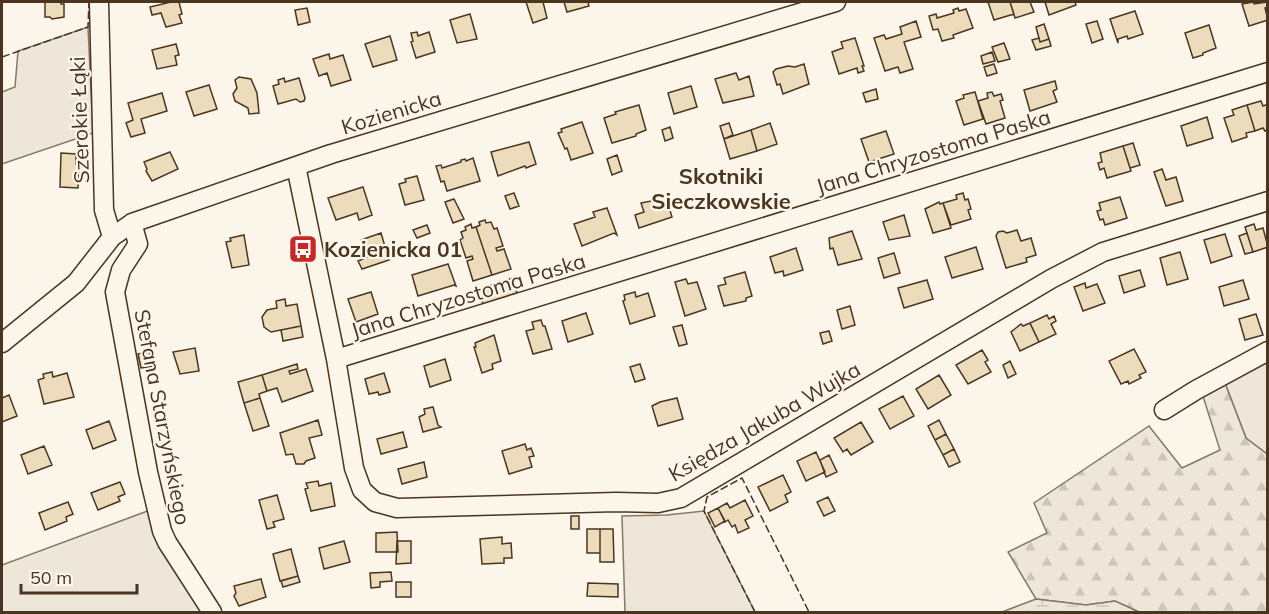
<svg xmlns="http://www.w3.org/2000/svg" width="1269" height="614" font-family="Mulish,sans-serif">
  <defs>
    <pattern id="forest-firs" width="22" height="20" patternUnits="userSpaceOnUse" patternTransform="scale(1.5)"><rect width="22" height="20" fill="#ede6d9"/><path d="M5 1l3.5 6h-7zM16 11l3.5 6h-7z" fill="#cdc6ba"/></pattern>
    <pattern id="wetland-marsh" width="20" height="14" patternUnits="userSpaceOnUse" patternTransform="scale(1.5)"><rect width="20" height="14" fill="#ede6d9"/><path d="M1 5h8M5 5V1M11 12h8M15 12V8" fill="none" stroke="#cdc6ba"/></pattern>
  </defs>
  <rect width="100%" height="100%" fill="#fbf6e9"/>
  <path fill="#ede6d9" stroke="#887966" stroke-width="1.5" d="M88,27L93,133L2,164V92L15,87L18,51Z
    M1267,358V454L1246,438L1223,378Z
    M153,509L217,612H2V565Z
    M704,511L755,612H625L622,516L667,515Z"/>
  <path fill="url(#forest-firs)" stroke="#887966" stroke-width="1.5" d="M1223,378L1246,438L1267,454V612H1139L1115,601L1086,605L1036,599L1008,552L1047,533L1034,503L1149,426L1182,468L1220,450L1202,393Z"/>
  <path fill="url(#wetland-marsh)" stroke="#887966" stroke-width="1.5" d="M1036,599L1086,605L1115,601L1139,612H1002Z"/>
  <path fill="#ecdcbc" stroke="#4a3520" stroke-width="1.5" d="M45,2H61V4H64V17L52,19L50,17H45Z
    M171,2H179L182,14L179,15L182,23L166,27L161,13L152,15L150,7Z
    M526,2H543L547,18L533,23Z
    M564,2H588L589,6L567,12Z
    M988,2H1010L1014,14L994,20Z
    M1010,2H1030L1034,12L1015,18Z
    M1045,2H1075L1076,5L1049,15Z
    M1253,2L1254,4L1267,2L1268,7L1265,8L1268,20L1249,26L1242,4Z
    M307,8L310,22L298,25L295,10Z
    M958,8L959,11L966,9L973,28L953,35L954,38L942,41L938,29L933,30L929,16L936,14L937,18L954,13L953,10Z
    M1135,11L1143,34L1128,39L1127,36L1118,39V43L1110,19Z
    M470,14L477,39L457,43L450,20Z
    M916,21L921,37L904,42L913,69L900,73L898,67L885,71L874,38L884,35L886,39L902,34L900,27Z
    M1097,21L1103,39L1092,43L1086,24Z
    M1044,24L1049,39L1040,42L1036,27Z
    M1209,25L1216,48L1203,53V55L1193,58L1185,33Z
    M417,32L418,36L429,32L435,52L416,58L411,42L413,41L411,33Z
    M390,36L397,60L373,67L365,44Z
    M855,38L864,66H862L864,71L858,73L857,68L839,74L832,52L843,48L841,42Z
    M1039,38L1040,42L1049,39L1051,46L1036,50L1032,40Z
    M1004,43L1010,59L998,62L992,47Z
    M176,44L179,55L175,56L177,65L157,69L152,50Z
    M992,52L995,61L983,64L981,56Z
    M329,54L330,59L343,55L351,80L331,86L327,73L319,76L313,59Z
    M804,64L809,84L783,94L780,84L777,85L773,72L776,69L788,66L795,67Z
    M994,64L997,73L987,76L984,67Z
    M736,73L739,80L749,76L754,96L723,103L715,79Z
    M239,77L251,79L257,93L259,113L249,114L248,108L235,101L233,94L237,88L235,80Z
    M284,78L285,82L299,78L305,98L304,101L300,102L296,99L278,104L273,86L279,84L278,80Z
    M1055,81L1057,89L1053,91L1057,102L1030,111L1024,90Z
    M209,85L217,109L194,116L186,92Z
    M691,86L697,107L674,114L668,93Z
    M876,89L878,99L866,102L863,93Z
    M975,92L983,119L964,125L956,101L964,98L963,95Z
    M992,92L994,96L1001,94L1003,100L1000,101L1005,118L986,124L978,101L988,98L987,93Z
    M162,93L167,111L141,119L145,133L131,137L126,123L133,120L128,103Z
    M1261,101L1263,106L1268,104V130L1265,131L1263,128L1255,131L1247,105Z
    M639,105L646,130L636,134V136L612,143L604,118L616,114L615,112Z
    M1247,105L1255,131L1246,133L1247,137L1232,142L1224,118L1234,115L1232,110Z
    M1207,117L1213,138L1187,146L1181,126Z
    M582,122L593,153L571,160L567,148L565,149L558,133L562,132L561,129Z
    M729,123L733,135L724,139L720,126Z
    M770,123L777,144L757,151L751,130Z
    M670,127L673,138L665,141L662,130Z
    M751,130L757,151L730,159L724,139Z
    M886,131L894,154L869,162L861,139Z
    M529,142L536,164L526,168L525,166L498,176L491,152Z
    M1133,143L1140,165L1130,168L1123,146Z
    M1123,146L1131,171L1107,178L1104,168L1100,170L1098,163L1102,162L1100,153Z
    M170,152L178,169L152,181L146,171L147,169L144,162Z
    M61,153L76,154V164H79L78,188L60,187Z
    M617,155L622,171L612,175L607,159Z
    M473,158L480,181L447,191L444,181L441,182L436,166L441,165L442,168L461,162V160L465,159L466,161Z
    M1162,169L1166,180L1176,177L1183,201L1166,206L1154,172Z
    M417,176L424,200L405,205L399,184L406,182L405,179Z
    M363,187L372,215L359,220L357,213L336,220L328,198Z
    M514,193L519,206L510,209L505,196Z
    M963,193L965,200L968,199L971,209L968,210L971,219L951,225L943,203L957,199L956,195Z
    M1120,197L1127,218L1105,225L1103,219L1100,220L1097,211L1101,210L1099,203Z
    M666,198L672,217L639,228L635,215L644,212L641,203Z
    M454,199L464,219L453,223L445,202Z
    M939,202L940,204L943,203L951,228L933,233L925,209Z
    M607,208L617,235L614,233L582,246L574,224L595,217L593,212Z
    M904,215L910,236L889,240L883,222Z
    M485,220L486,223L491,222L494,229L497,228L503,246L496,248L497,251L504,249L511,269L492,275L476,227L480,225L479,222Z
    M471,224L472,228L476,227L492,275L473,281L467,261L473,259L472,256L466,258L460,240L463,238L461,232L466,230L465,227Z
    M1254,224L1256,230L1263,228L1268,247L1253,252L1245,227Z
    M427,225L430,233L417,238L413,230Z
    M1017,230L1021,241L1031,238L1036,255L1026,258L1027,262L1006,268L996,236L998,232L1003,231L1007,233Z
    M852,231L862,259L838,265L833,248L830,249L829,238Z
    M381,233L386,250L367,257L361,240Z
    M1247,233L1253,252L1245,254L1239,236Z
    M1225,234L1232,256L1211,263L1204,240Z
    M244,235L249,265L232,268L226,242L231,241L230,238Z
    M976,247L983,269L952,278L945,257Z
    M796,248L803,270L784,276L783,271L775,273L770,257Z
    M386,250L389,260L362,269L358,261Z
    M1180,252L1188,279L1167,285L1160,258Z
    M894,253L900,273L884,278L878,258Z
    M448,264L456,286L454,285L418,296L412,275Z
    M1140,270L1145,286L1124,293L1119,276Z
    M745,272L752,296L746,298V301L724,306L718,286L726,284L724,278Z
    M513,278L517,293L483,304L478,289Z
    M686,279L688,284L697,282L706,309L685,316L675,282Z
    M927,280L933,299L904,308L898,288Z
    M1243,280L1249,299L1224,306L1219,287Z
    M1085,283L1086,288L1097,284L1105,303L1083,311L1074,287Z
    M371,292L378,314L356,322L348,299Z
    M635,292L636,297L648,293L655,316L630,324L623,301L625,300L624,295Z
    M285,299L286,306L297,304L301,326L271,332L264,327L262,317L267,310L277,308L276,301Z
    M850,306L855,325L842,329L837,310Z
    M586,313L593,334L568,342L562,321Z
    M1256,314L1263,335L1245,340L1239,319Z
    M1047,315L1049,319L1054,316L1056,321L1051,324L1056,334L1039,342L1030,323Z
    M541,320L543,326H545L552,349L533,354L526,331L534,329L532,322Z
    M1030,323L1039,342L1020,351L1011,332L1021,324L1023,326Z
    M682,325L687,344L679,346L673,327Z
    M301,326L303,337L283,341L281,330Z
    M829,331L832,341L823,344L820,333Z
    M494,335L501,361L492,364L493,369L482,373L474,347H476L475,343Z
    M195,348L199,371L180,374L173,352Z
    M1134,349L1146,372L1139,375L1141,378L1129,384L1128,381L1121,384L1109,361Z
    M982,350L988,360L985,362L991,372L968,384L956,365Z
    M149,351L151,358L154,357L156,366L141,368L138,354Z
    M445,359L451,380L430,387L424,366Z
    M1010,361L1016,374L1008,378L1003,365Z
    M297,364L298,369L289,371L290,374L306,369L313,391L282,402L277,388L267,391L262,375Z
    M640,364L645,379L635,382L630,367Z
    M52,372L53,377L67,373L74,397L44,404L38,380L44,378L43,374Z
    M384,373L390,392L379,395L378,392L369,394L365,379Z
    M262,375L267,391L259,394L260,398L244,403L238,382Z
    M939,375L951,395L928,409L916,389Z
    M9,395L17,416L2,422V398Z
    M903,396L914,416L890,429L879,409Z
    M260,398L269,426L253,431L244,403Z
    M677,398L683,419L658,426L652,406L660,402Z
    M433,407L438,425L441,427L423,432L419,417L425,414L424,409Z
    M318,420L322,435L309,438L315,458L306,461L304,464H296L293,454L286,455L280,433Z
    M939,420L946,434L935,440L928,426Z
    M109,421L116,440L93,449L86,430Z
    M861,422L873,442L851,455L847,449L843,452L834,438Z
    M403,432L407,447L381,454L377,439Z
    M946,434L954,449L943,455L935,440Z
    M525,444L527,450L531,448L534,456L529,457L532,467L509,474L502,451Z
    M44,446L52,465L28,474L21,455Z
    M954,449L960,462L949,467L943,455Z
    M816,452L825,472L806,481L797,461Z
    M829,455L837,472L826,477L820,460Z
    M424,462L427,477L402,484L398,469Z
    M783,475L791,492L785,495L788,502L770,511L758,487Z
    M318,481L319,486L331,483L335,506L311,511L305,489L308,488L306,483Z
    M120,482L125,494L118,497L120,501L98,510L91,493Z
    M277,495L284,519L273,522L275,527L267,529L259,500Z
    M828,497L835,511L824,516L817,502Z
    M745,500L753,516L745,520L749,528L738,533L735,525L732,527L728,520L725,522L718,508L727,503L730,508Z
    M68,502L73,514L66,517L67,521L45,530L39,513Z
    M718,508L725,521L715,527L708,513Z
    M571,516H579V529H571Z
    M587,529H600V553H587Z
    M600,529H613L614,562H600Z
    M397,532L398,552H376V533Z
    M502,537V544L511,543L512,558H504V563L482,564L480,539Z
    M344,541L350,562L324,569L319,548Z
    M397,541H411V563L396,564Z
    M291,549L298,576L280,581L273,554Z
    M391,572L392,581L380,582V587L371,588L370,573Z
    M298,576L300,582L283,587L281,581Z
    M261,579L266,597L239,606L234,596L236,593L234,586Z
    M396,582H411V597H396Z
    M588,583L618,584V597L587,596Z"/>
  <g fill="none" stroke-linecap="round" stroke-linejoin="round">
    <g stroke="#4a3520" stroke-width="21">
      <path id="minor" d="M99,2L104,210L112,237
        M296,166L336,359L354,468L362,490L375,502L397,508L616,502L658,503L681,498L1051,279L1103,252L1268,201
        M132,223L138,244L121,270L115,292L148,472L162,531L167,542L212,612
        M2,343L76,283L112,237L132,223L331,154L836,2
        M336,359L1268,72
        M1164,410L1196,390L1268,351"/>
    </g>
    <use href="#minor" stroke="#fbf6e9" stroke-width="18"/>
    <path stroke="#4a3520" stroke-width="1.5" stroke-dasharray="8 3" stroke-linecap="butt" d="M2,57L88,27L89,2
      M755,612L704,511L707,497L742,478L809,612"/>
  </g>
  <defs>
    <g id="bus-square" transform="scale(1.5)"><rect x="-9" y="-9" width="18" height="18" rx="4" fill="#c62828" stroke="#fbf6e9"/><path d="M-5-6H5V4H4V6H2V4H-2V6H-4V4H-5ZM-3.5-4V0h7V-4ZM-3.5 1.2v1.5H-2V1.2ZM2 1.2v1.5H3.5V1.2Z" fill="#fff"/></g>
  </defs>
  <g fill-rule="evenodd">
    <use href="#bus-square" x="303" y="249"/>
  </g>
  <g text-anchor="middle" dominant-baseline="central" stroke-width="4.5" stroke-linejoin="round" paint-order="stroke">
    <g font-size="21" fill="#4a3520" stroke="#fbf6e9">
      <text transform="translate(391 112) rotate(-17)">Kozienicka</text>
      <text transform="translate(79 120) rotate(-92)">Szerokie Łąki</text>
      <text transform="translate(933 151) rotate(-17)">Jana Chryzostoma Paska</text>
      <text transform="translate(468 295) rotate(-17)">Jana Chryzostoma Paska</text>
      <text transform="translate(163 417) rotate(79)">Stefana Starzyńskiego</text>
      <text transform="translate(764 421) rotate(-30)">Księdza Jakuba Wujka</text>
    </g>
    <g font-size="21" font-weight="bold" fill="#4a3520" stroke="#fbf6e9" text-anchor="start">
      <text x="324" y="249">Kozienicka 01</text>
    </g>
    <g font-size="22" font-weight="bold" fill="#4a3520" stroke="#fbf6e9">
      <text x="721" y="176">Skotniki<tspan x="721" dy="25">Sieczkowskie</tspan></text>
    </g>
  </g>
  <rect width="1269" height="614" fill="none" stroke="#4a3520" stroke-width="6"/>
  <path d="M21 584v9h116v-9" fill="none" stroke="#4a3520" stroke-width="3"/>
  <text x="30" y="584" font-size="18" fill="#4a3520" stroke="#fbf6e9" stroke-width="4.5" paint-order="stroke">50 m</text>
</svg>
